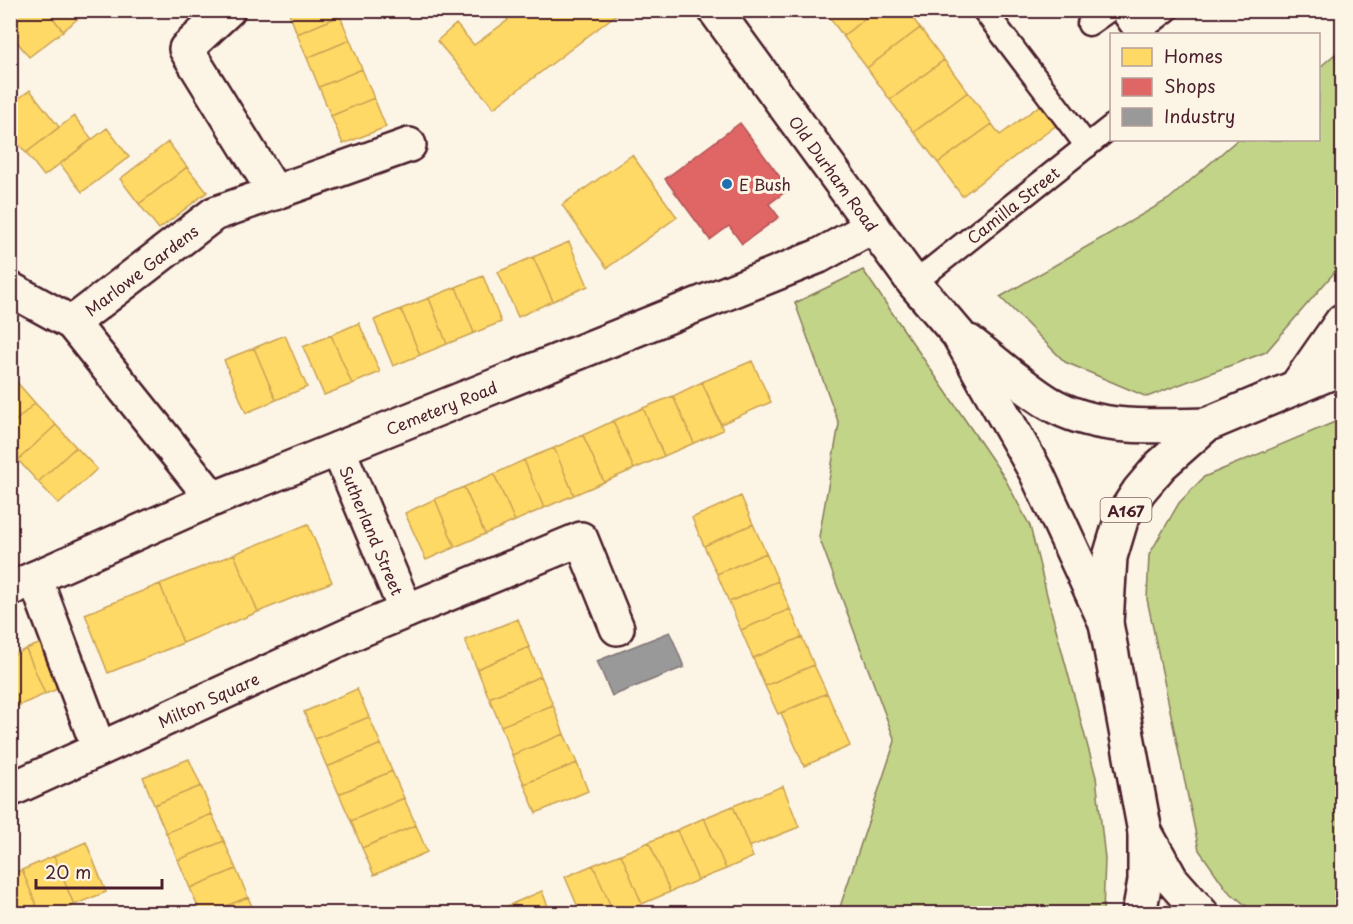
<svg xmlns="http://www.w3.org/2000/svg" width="1353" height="924" font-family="'Playpen Sans',sans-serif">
  <rect width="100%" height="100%" fill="#fcf5e5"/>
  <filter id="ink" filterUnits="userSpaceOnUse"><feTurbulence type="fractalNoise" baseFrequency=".0167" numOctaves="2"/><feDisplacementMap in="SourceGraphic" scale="12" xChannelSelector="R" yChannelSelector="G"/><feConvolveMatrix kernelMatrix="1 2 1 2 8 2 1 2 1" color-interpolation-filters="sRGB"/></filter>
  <g filter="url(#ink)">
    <path fill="#c2d488" stroke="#867a5a" stroke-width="1.5" d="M1335,54L1342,120V255L1339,267L1266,352L1147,397L1065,362L1000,297L1169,199L1237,140H1318L1319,68Z
      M863,270L1004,477L1030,526L1049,603L1096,777L1105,859L1103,913H838L895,741L819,537L839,424L795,303Z
      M1342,419V913H1255L1227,890L1199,850L1147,599L1149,555L1179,503L1204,477Z"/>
    <path fill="#ffd966" stroke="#c9a154" stroke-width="1.5" d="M47,10L63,31L29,57L10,33V11Z
      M47,10H88L63,31Z
      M288,10H339L340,16L297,34Z
      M501,10H622L494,108L437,41L456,24L474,45L508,20Z
      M824,10H876L843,36Z
      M876,10H907L920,28L867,68L843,36Z
      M340,16L350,40L307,58L297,34Z
      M920,28L944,60L890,100L867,68Z
      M350,40L362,69L319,87L307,58Z
      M944,60L968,92L914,132L890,100Z
      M362,69L374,98L331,116L319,87Z
      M30,90L59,127L26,153L10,133V105Z
      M968,92L992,124L938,163L914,132Z
      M374,98L386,127L343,144L331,116Z
      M1043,103L1058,124L962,196L938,163L992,124L1000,135Z
      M74,116L92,139L44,176L26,153Z
      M107,128L129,157L82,192L60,164Z
      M168,142L187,167L139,204L120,179Z
      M632,155L677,217L607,268L562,205Z
      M187,167L207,192L159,229L139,204Z
      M569,242L588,286L553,301L533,257Z
      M533,257L553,301L518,317L498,272Z
      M483,276L501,322L474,333L456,287Z
      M456,287L474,333L447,344L429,298Z
      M429,298L447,344L420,355L401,309Z
      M401,309L420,355L393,366L374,320Z
      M359,323L380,372L352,384L331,335Z
      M285,335L307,387L276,400L254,348Z
      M331,335L352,384L324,395L303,347Z
      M254,348L276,400L246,413L224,360Z
      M752,361L771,402L721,424L702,382Z
      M15,380L35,403L10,426V384Z
      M702,382L723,430L694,443L673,396Z
      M673,396L694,443L664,456L643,408Z
      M35,403L56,425L18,460L10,452V426Z
      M643,408L664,456L634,469L613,421Z
      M613,421L634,469L604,482L583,435Z
      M56,425L76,447L38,482L18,460Z
      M583,435L604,482L574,495L554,448Z
      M76,447L97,469L59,504L38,482Z
      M554,448L574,495L544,508L524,460Z
      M524,460L544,508L515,521L494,474Z
      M494,474L515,521L485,534L464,487Z
      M464,487L485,534L455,547L435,499Z
      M741,496L753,524L704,546L692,518Z
      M435,499L455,547L426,560L405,513Z
      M308,524L332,582L258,612L234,554Z
      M753,524L766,553L717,574L704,546Z
      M766,553L778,581L729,602L717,574Z
      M234,554L258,612L183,643L160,584Z
      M778,581L790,609L741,630L729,602Z
      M160,584L183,643L108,673L85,614Z
      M790,609L802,637L753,658L741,630Z
      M518,619L529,647L477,669L465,640Z
      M802,637L814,665L765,686L753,658Z
      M54,638L73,683L45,694L26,649Z
      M529,647L541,676L489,698L477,669Z
      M26,649L45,694L18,706L10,689V656Z
      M814,665L827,693L778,714L765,686Z
      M541,676L553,705L501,726L489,698Z
      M10,689L18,706L10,709Z
      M357,689L369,717L315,739L304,712Z
      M827,693L850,746L804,766L781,713Z
      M553,705L564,734L512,755L501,726Z
      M369,717L381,744L327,767L315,739Z
      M564,734L577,763L524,784L512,755Z
      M381,744L392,771L339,794L327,767Z
      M189,759L201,786L154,805L143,777Z
      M577,763L588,791L536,813L524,784Z
      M392,771L404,798L351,821L339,794Z
      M201,786L212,814L166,833L154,805Z
      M783,786L799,827L749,847L733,806Z
      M404,798L416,825L362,848L351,821Z
      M733,806L753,857L726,869L704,818Z
      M212,814L224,841L178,860L166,833Z
      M704,818L726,869L698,880L677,830Z
      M416,825L427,852L374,875L362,848Z
      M677,830L698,880L670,892L649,842Z
      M224,841L236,869L190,888L178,860Z
      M86,842L106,892L74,905L54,856Z
      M649,842L670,892L642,904L621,854Z
      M621,854L642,904L619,914H614L593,865Z
      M54,856L74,905L55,914H40L22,870Z
      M593,865L614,914H581L565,877Z
      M236,869L248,897L207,914H201L190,888Z
      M22,870L40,914H10V874Z
      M542,891L551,914H519L514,903Z
      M248,897L255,914H207Z
      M514,903L519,914H490Z"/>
    <path fill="#e06666" stroke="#b35154" stroke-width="1.5" d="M740,123L789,189L769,204L779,217L742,244L729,226L710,240L665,179Z"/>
    <path fill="#999" stroke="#817478" stroke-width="1.5" d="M670,632L684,667L612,696L597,661Z"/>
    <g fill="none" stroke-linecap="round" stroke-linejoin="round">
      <g stroke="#4a1f2b" stroke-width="27">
        <g id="service">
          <path d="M984,10L1087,146"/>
          <path d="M1121,10L1137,33L1167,10"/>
          <path d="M1089,24L1109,10"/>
          <path id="s1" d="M914,283L1112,126"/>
        </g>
      </g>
      <g stroke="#4a1f2b" stroke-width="38">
        <g id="minor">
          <path d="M228,10L186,49L275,193"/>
          <path id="s2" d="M10,289L72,323L214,214L409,145"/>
          <path d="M72,323L213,499"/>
          <path id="s3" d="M338,449L406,611"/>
          <path d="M35,578L99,749"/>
          <path id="s4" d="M10,589L213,499L819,256L873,226"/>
          <path id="s5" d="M10,790L358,631L581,539L617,628"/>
        </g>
      </g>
      <g stroke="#4a1f2b" stroke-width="38">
        <g id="secondary">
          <path id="s6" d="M715,10L914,283L958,334L1037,474L1106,623"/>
          <path d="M969,342C994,361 1023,387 1049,403C1097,431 1153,426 1206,425"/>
          <path d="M1139,914L1145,881V832"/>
        </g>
      </g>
      <g stroke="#4a1f2b" stroke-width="38">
        <path id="primary" d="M1296,387L1342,321
          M1202,914L1171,879L1145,832L1106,623L1110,557L1122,517L1139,491L1161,465L1206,425L1342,368"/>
      </g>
      <use href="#service" stroke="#fcf5e5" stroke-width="22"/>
      <use href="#minor" stroke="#fcf5e5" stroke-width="33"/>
      <use href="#secondary" stroke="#fcf5e5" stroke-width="33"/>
      <use href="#primary" stroke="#fcf5e5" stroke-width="33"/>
    </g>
  </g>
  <circle fill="#1f6fb2" stroke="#fcf5e5" stroke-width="2" cx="727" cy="184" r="6"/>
  <g text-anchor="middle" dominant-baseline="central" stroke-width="6" stroke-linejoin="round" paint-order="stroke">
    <rect fill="#fcf5e5" stroke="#7f5f63" stroke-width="1.5" x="1100.5" y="498" width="51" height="24" rx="4.5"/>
    <g font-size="15" font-weight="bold" fill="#4a1f2b">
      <text x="1126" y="510">A167</text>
    </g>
    <g font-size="16" fill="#4a1f2b" stroke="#fcf5e5">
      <text stroke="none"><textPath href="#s6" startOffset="202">Old Durham Road</textPath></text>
      <text stroke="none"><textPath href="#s1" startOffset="126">Camilla Street</textPath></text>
      <text stroke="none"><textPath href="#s2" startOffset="158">Marlowe Gardens</textPath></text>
      <text stroke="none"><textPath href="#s4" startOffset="468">Cemetery Road</textPath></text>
      <text stroke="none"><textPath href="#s3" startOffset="88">Sutherland Street</textPath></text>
      <text stroke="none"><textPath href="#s5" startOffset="218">Milton Square</textPath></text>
    </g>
    <g font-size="16" fill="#4a1f2b" stroke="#fcf5e5" text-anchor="start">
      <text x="739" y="184">E Bush</text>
    </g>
  </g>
  <rect width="1353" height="924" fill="none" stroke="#fcf5e5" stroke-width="36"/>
  <rect x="18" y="18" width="1317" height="888" fill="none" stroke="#4a1f2b" stroke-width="2" filter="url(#ink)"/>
  <rect x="1110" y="33" width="210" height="108" fill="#fcf5e5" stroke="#b59f9b" stroke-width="1.5"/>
  <rect x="1122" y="48" width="30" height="18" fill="#ffd966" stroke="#b59f9b" stroke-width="1.5"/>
  <text x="1164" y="63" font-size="18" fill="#4a1f2b">Homes</text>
  <rect x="1122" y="78" width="30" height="18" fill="#e06666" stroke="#b59f9b" stroke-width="1.5"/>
  <text x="1164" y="93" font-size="18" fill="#4a1f2b">Shops</text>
  <rect x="1122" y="108" width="30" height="18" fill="#999999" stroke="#b59f9b" stroke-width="1.5"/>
  <text x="1164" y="123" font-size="18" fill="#4a1f2b">Industry</text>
  <path d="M36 879v9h126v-9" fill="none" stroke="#4a1f2b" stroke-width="3"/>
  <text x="45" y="879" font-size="18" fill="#4a1f2b" stroke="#fcf5e5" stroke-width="4.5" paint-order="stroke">20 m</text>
</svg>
